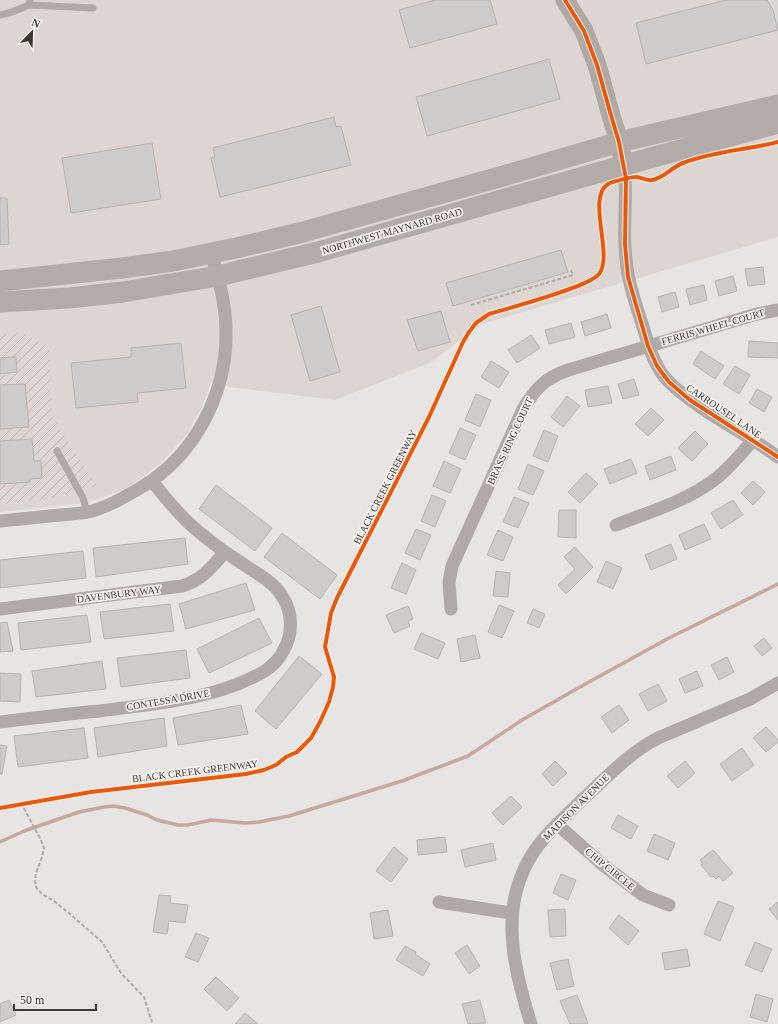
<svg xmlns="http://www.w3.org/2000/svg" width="778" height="1024" font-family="'Times New Roman',serif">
  <defs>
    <pattern id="industrial-furrows" width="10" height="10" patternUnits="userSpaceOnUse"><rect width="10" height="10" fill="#ddd5d1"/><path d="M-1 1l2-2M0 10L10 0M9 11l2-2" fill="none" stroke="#bfb8b4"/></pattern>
  </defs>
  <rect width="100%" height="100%" fill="#e7e5e3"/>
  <path fill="#ddd5d1" d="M0,0H778V237L482,324L430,363L335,400L230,387L211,382L202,407L187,434L158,466L125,489L86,503L0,512Z"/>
  <path fill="url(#industrial-furrows)" d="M24,333L50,347L52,416L97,486L44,500L0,504V334Z"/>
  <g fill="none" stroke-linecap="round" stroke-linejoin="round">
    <path stroke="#c8a89a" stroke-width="3.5" d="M0,842L24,831L79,812L104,807L113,806L125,808L147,815L157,820L178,825H188L211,820L245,823L259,822L289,816L402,781L468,756L522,720L587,683L669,638L778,584"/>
  </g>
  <path fill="#cdcccb" stroke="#b5b4b2" d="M435,0H490L497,24L410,48L399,10Z
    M726,0H767L773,10L778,30L646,64L636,23Z
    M549,59L560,99L427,136L416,97Z
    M334,117L336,127L341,126L351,165L220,197L211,158L215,157L213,148Z
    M152,143L161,199L71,213L62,158Z
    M0,198H7L9,244L0,245Z
    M561,250L568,272L453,306L446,283Z
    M763,267L765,284L748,286L745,269Z
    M733,276L737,291L719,296L715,281Z
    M704,285L707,300L690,305L686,289Z
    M675,292L679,307L662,312L658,297Z
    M321,306L340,372L310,381L291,315Z
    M441,311L450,342L418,351L407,320Z
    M607,314L611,328L585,336L581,322Z
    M571,323L575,337L549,344L545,330Z
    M531,335L540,348L517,363L508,350Z
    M749,341L778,343V358L748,357Z
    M181,343L186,388L137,393L138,402L76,408L71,363L131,357V348Z
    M701,351L724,366L715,379L693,364Z
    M16,357L17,372L0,374V358Z
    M491,361L509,372L499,388L481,377Z
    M735,366L750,375L739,394L723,384Z
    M634,379L639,395L623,399L618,384Z
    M25,384L29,427L0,429V385Z
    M608,386L612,403L588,407L585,390Z
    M757,389L772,397L764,412L749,403Z
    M476,394L491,400L480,427L465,420Z
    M567,396L580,406L563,427L551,417Z
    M651,408L664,420L648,436L635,424Z
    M460,428L476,435L465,460L449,453Z
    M544,430L558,436L548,462L533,456Z
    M695,431L708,444L692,461L678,448Z
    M32,439L34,461H41L42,478L30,479V482L0,484V441Z
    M671,456L676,470L650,480L645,466Z
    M631,459L637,473L610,484L604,469Z
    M444,461L461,469L450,493L433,486Z
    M528,464L544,471L533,495L518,489Z
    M586,473L598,484L580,503L568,492Z
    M753,481L765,492L753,505L741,493Z
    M216,485L272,528L255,551L199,509Z
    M432,495L446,501L435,527L421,521Z
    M514,497L529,503L518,528L503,522Z
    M733,500L743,515L721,529L711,513Z
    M559,510H576V538L558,537Z
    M704,524L711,539L685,550L679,535Z
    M416,529L431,535L420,560L405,553Z
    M498,530L513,537L503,561L487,555Z
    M282,533L337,575L320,599L264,557Z
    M185,538L188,564L96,577L93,548Z
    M671,544L677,559L651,570L645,555Z
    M575,547L593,567L566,594L558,585L575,569L564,557Z
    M83,551L86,578L0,588V560Z
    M606,561L622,568L613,589L597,582Z
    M402,563L416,570L406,594L391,588Z
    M496,571L510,573L508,597L493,596Z
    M246,583L255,610L186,629L179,604Z
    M170,604L174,631L104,639L100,612Z
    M499,605L514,611L502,638L488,632Z
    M408,606L413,619L408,621L410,626L394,633L386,615Z
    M533,609L545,614L539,628L527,623Z
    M87,615L91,642L21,650L18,623Z
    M259,618L272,643L209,673L197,649Z
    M7,622L13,651L0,652V623Z
    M421,633L445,643L438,659L414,649Z
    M475,635L480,658L461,662L457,639Z
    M764,638L772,648L762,656L754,646Z
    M186,650L190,678L121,687L117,658Z
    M299,656L322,674L276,729L255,711Z
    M727,657L734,672L719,680L711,665Z
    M102,661L106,689L36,697L32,671Z
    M697,671L703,686L685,693L679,679Z
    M0,673L21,674L20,702L0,701Z
    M658,684L667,701L648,711L639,694Z
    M241,705L248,734L178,745L173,718Z
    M619,705L629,720L612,733L601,717Z
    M164,718L167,746L98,757L94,728Z
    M766,727L778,740V742L766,752L753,738Z
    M84,728L88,758L18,767L14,736Z
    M0,745L7,746L2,774H0Z
    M742,748L754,765L732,781L720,764Z
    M555,761L567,773L553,786L542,774Z
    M685,761L695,773L678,788L667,776Z
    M511,796L522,807L503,825L492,813Z
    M618,815L638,826L631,839L611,828Z
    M654,834L675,843L668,860L647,851Z
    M445,837L447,852L418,855L417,840Z
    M493,843L496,860L465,867L461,850Z
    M394,847L408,859L391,882L376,871Z
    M713,850L733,873L723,881L719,876L716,879L713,876L711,877L701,865L703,864L700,860Z
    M561,874L576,880L568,900L553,893Z
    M159,895L171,896L170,903L188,905L185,923L169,921L167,934L153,932Z
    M718,901L734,907L720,941L704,934Z
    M778,902V920L769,909Z
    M565,909L566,936L550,937L548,910Z
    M388,910L393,936L374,939L370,913Z
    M619,915L639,931L628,945L609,928Z
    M196,933L209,938L198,962L185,957Z
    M755,942L772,949L762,972L745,965Z
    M467,945L480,966L469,974L455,953Z
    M405,946L416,952L415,954L430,964L423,976L396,960Z
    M687,949L690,966L665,970L662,953Z
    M568,959L574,986L557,990L550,963Z
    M216,977L239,998L227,1011L204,989Z
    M756,994L773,999L767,1022L750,1017Z
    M577,995L588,1023L587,1024H570L560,1001Z
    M9,1000L16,1015L0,1022V1004Z
    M480,1000L486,1023L468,1024L462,1004Z
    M245,1013L258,1024H235Z"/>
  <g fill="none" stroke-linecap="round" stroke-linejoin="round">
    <path stroke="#aeaaa8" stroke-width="2" stroke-dasharray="4 2" stroke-linecap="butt" d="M471,305L573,275L571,270
      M21,803L41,840L44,848L42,857L36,873L35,881L36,887L42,894L54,901L70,914L102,942L121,973L144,997L152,1022"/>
    <path stroke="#afa9a7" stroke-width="7" d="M30,0L29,5L93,8
      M0,15L12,12L29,5
      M57,451L83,498L87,512"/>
    <path stroke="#afa9a7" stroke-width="13" d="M624,165C628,197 622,228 626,259C628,284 637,307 644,330C649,348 656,370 670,383C702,413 743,431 778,457
      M0,521C20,519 40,517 60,515C69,514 79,514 88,512C106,508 123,498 140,488C195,456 227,394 226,331C226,305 219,278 211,254
      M616,525C649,512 685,502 714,480C729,469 741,454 753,440
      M0,609L182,586C203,579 211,568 225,552
      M451,609L449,582L452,566L523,409C535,389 545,378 568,370L757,314L778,310
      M0,722C33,718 66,714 99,711C146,705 194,701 238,684C249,679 261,675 270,667C279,660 286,648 289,637C292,623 290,608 282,596C274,582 256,573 243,564C229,555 216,546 204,536C184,521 167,500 152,481
      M557,824L603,865L643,895L669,905
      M439,902L511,913
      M531,1024C512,962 496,898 541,842C553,827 569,813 583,799C607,777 629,753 658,738L750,699L778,683"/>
    <path stroke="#afa9a5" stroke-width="19" d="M565,0L584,31L597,65L610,112L619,142L624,165"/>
    <path stroke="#b1aca8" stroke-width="21" d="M0,281L122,268L173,261L236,248L303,232L510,174L619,142L778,105
      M0,302L69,298L123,292L218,276L318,252L643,160L778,123"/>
    <g stroke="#f5f1ef" stroke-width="6">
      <path id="cycleway" d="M565,0L584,31L597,65L610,112L619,142L626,179L625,244L628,277L648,346L657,366L669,382L690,400L778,457
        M0,808L91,792L246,774L264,770L276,765L286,757L297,752L311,738L320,722L329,702L333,687L334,677L325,647L331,613L337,598L429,417L463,342L469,332L476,323L489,314C509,308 589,287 599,274C614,255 586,198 608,184C611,182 634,176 637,177C642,178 647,181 652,180C664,178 672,167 683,163C714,151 747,150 778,142"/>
    </g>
    <use href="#cycleway" stroke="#e8590c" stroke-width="4"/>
  </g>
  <g text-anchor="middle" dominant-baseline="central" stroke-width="3.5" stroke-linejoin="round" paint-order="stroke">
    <g font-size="10" fill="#3b3938" stroke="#f5f1ef">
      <text transform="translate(392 231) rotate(-16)">NORTHWEST MAYNARD ROAD</text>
      <text transform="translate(713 327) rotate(-16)">FERRIS WHEEL COURT</text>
      <text transform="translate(724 411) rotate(34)">CARROUSEL LANE</text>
      <text transform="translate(510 441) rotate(-65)">BRASS RING COURT</text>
      <text transform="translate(385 487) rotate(-63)">BLACK CREEK GREENWAY</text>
      <text transform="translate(119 594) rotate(-7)">DAVENBURY WAY</text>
      <text transform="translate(168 700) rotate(-10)">CONTESSA DRIVE</text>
      <text transform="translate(195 771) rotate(-7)">BLACK CREEK GREENWAY</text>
      <text transform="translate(576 807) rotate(-45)">MADISON AVENUE</text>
      <text transform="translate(610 869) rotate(39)">CHIP CIRCLE</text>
    </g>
  </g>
  <g transform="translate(32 32) rotate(23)" stroke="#f5f1ef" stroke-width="3" paint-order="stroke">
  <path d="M0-3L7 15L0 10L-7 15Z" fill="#3b3938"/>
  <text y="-6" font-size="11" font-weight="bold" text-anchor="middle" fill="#3b3938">N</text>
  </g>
  <path d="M14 1004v6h82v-6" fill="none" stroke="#3b3938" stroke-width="2"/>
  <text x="20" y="1004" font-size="12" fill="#3b3938" stroke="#f5f1ef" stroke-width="3" paint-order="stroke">50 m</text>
</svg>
